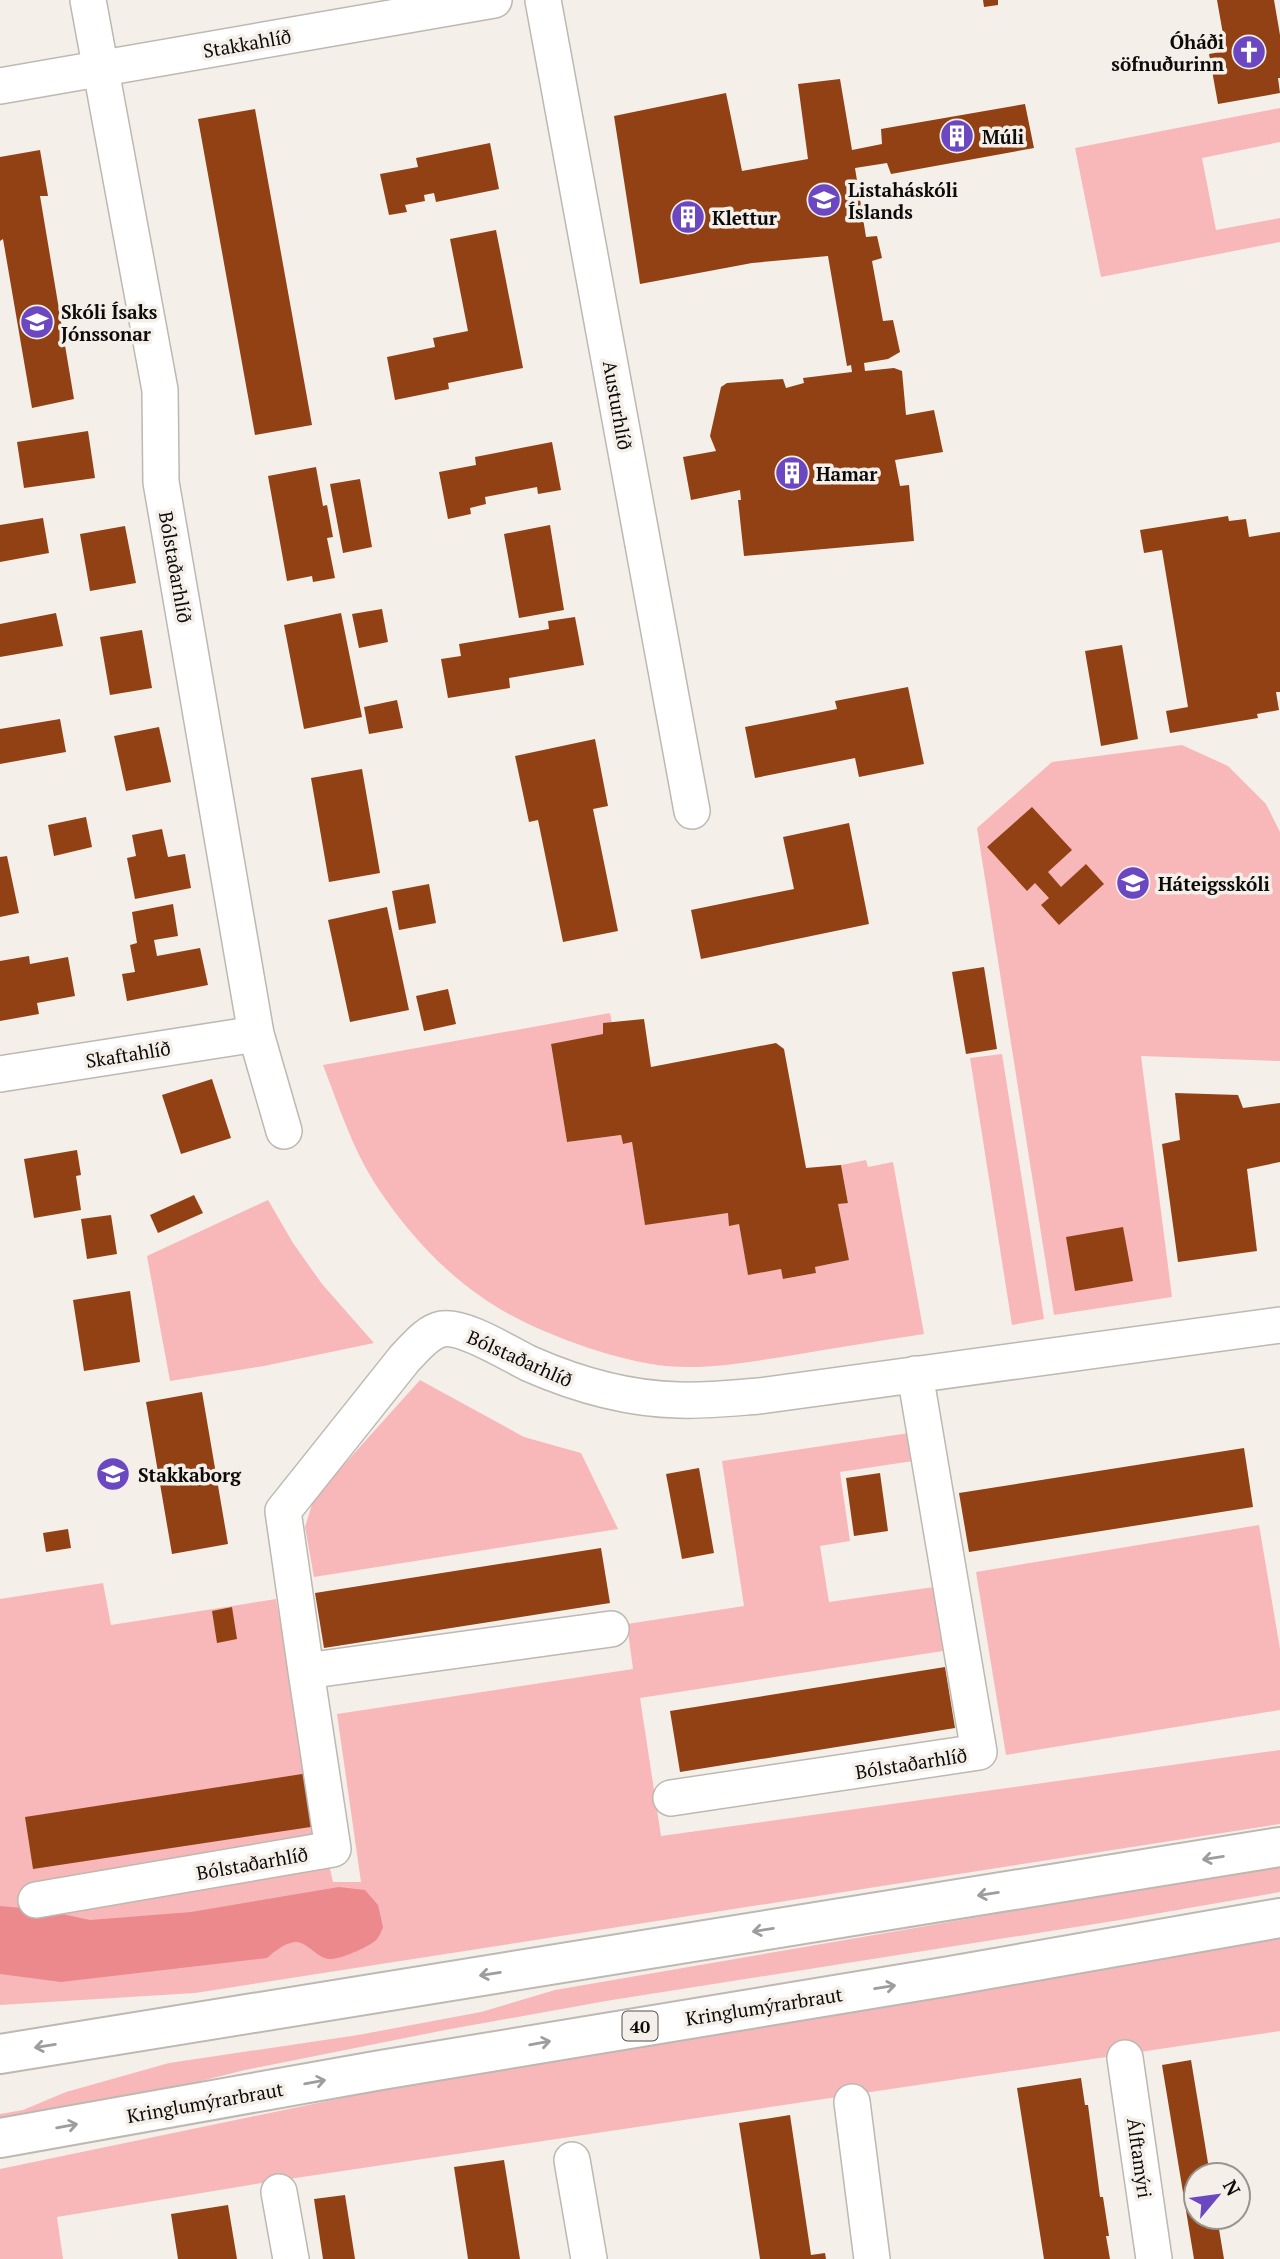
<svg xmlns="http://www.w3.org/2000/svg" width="1280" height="2259" font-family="'PT Serif',serif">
  <rect width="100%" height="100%" fill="#f5efe9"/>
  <path fill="#f8b8b9" d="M1280,108V142L1202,158L1216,230L1280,218V242L1101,277L1075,148Z
    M1182,745L1228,766L1266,804L1280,832V1061L1141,1056L1172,1297L1054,1315L977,828L1052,762Z
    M610,1013L612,1023L603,1034L551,1045L567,1142L621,1135L623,1144L632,1142L645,1224L728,1213L739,1224L748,1274L781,1269L784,1279L816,1273L815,1267L849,1260L838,1204L848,1202L841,1165L866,1160L868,1167L893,1162L924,1334C879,1341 833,1348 788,1356C748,1362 706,1370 666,1366C613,1361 526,1329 483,1298C440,1269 402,1226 374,1182C352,1147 338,1104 323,1065Z
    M1002,1054L1044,1319L1012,1325L970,1058Z
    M268,1200L293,1243L322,1284L374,1343L264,1366L170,1381L147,1256Z
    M420,1380L524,1437L581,1453L618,1529L314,1577L305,1527L314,1498Z
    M909,1433L913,1461L840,1472L850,1541L820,1546L829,1602L934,1587L943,1651L640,1698L661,1836L1280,1750V1824L195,1993L0,2005V1599L103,1583L111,1625L276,1599L304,1754L333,1882H361L337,1714L633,1669L627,1624L744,1606L722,1461Z
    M1259,1525L1280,1649V1710L1006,1755L976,1572Z
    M1280,1865V1892L1120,1920L606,2001L445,2030L245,2070L105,2105L0,2126V2114L23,2110L66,2092L169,2063L358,2035L481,2012L555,1990Z
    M1280,1937V2031L262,2183L57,2217L63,2259H0V2169L708,2022Z"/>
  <path fill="#ec898d" d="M339,1887L365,1890L378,1905L383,1927C381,1932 379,1938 375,1941C366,1948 339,1960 329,1959C315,1957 307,1941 295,1942C283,1944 275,1951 267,1958L61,1982L0,1974V1906L44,1910L90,1920L191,1912Z"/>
  <path fill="#914113" d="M983,0H998V5L984,7Z
    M1217,0H1274L1280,35V78H1278L1280,93L1218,104L1209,54L1226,51Z
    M840,79L852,150L882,144L881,129L1025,104L1034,148L891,174L887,163L855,168L866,237L877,236L882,258L872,261L883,321L893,320L900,352L888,359L864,363L865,371L894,368L902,371L906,415L934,410L943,452L895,460L900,486L909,485L914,541L744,556L738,500H741L740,490L691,500L683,457L716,451L710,436L721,387L727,383L783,379L786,388L804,383L803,378L852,372L851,365L847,366L828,256L752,263L640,284L614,116L726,93L742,171L808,159L798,84Z
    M255,109L312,425L255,435L198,119Z
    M490,143L499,189L436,202L434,193L424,195L425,201L405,205L407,212L389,215L380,174L418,167L416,158Z
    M40,150L48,196H40L74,399L32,408L3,239L0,241V157Z
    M496,230L523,368L448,383L449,389L395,400L387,357L435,347L433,338L468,331L450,239Z
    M88,431L95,478L24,488L17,442Z
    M552,442L561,490L538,494L537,487L485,497L486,504L470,508L471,514L448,519L439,472L476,465L475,457Z
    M316,467L323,506L327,505L333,537L327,538L335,578L313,582L312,576L287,581L268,476Z
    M360,479L372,547L343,553L330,484Z
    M1228,516L1229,521L1246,519L1249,537L1280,532V692H1276L1279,710L1257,714L1258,718L1170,733L1166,711L1188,707L1162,550L1144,553L1140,530Z
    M43,518L49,553L0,562V525Z
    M550,525L564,610L519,618L504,534Z
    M125,526L136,583L90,591L80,534Z
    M382,609L388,642L359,648L352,614Z
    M56,613L63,646L0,657V624Z
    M341,613L362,717L304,729L284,625Z
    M575,617L584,665L509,678L510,688L448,698L441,659L461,656L459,644L549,629L548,621Z
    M142,630L152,688L110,695L100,637Z
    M1122,645L1138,739L1101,746L1085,651Z
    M908,687L924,764L859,777L855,758L755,778L745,727L837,709L835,701Z
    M397,700L403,728L369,734L364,707Z
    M60,719L66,752L0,764V729Z
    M159,727L171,782L126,791L114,736Z
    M595,739L608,806L593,809L618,931L563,942L538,820L529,822L515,756Z
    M362,769L380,873L329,882L311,778Z
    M1032,807L1072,850L1048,872L1061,887L1086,864L1104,884L1059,925L1041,905L1049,898L1035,883L1027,891L987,847Z
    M86,817L92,847L54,856L48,825Z
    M849,823L869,924L701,959L691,910L794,889L783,837Z
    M162,829L168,857L185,854L191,888L135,899L127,858L136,856L132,835Z
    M7,856L19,913L0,917V857Z
    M429,884L436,923L399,930L392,891Z
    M173,904L178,936L154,940L157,956L200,948L208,985L127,1001L122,974L135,972L130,945L137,943L132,912Z
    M387,907L409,1010L350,1022L328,920Z
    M29,956L30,964L68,957L75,996L37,1003L39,1014L0,1021V961Z
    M984,967L997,1049L966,1054L952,972Z
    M448,989L456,1024L424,1031L416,996Z
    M644,1019L651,1067L776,1043L784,1049L806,1168L841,1165L848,1203L838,1204L849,1260L815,1267L816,1273L783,1279L781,1269L748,1275L739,1224L729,1226L728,1213L645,1225L632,1142L623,1144L621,1135L567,1142L551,1044L603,1034V1023Z
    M212,1079L231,1138L181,1154L162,1095Z
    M1175,1093L1238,1095L1243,1108L1280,1103V1162L1247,1169L1257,1251L1178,1262L1162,1144L1180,1140Z
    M77,1150L81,1175L76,1176L81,1210L34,1218L24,1159Z
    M194,1195L203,1213L158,1233L150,1215Z
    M111,1215L117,1254L87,1259L81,1219Z
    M1123,1227L1133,1281L1075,1291L1066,1237Z
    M130,1291L140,1362L84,1371L73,1300Z
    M202,1392L228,1544L172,1554L146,1402Z
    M1244,1448L1253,1507L969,1552L959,1493Z
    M699,1468L714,1553L682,1559L666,1474Z
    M880,1473L888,1531L854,1536L846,1478Z
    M68,1529L71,1548L46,1552L43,1533Z
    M601,1548L610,1603L324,1648L315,1593Z
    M232,1607L237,1639L217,1643L212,1611Z
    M945,1667L955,1728L680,1772L670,1711Z
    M315,1772L324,1825L33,1869L25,1817Z
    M1191,2060L1210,2175H1196V2217H1217L1224,2259H1194L1162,2065Z
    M1081,2078L1085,2105H1088L1100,2197H1103L1109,2236H1106L1110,2259H1044L1017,2088Z
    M790,2115L811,2255L825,2253L826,2259H760L739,2123Z
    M504,2160L520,2259H468L454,2167Z
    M345,2195L355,2259H323L314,2199Z
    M228,2205L237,2259H178L171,2214Z"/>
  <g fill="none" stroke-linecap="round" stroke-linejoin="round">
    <g stroke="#bdb8b1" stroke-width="38">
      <path id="minor" d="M88,0L160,390L161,482L256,1034L284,1131
        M543,0L692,811
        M0,86L494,0
        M0,1074L256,1034
        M611,1629L306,1671L283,1511L405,1358C415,1348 427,1332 442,1329C464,1325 509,1354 530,1364C578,1385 627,1399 679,1400C706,1401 733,1398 759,1396L1280,1325
        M671,1798L979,1752L915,1374
        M36,1900L333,1849L306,1671
        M1125,2058L1154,2259
        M852,2102L872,2259
        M572,2160L589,2259
        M279,2192L291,2259"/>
    </g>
    <g stroke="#bdb8b1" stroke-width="42">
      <path id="major" d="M0,2054L1280,1847
        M0,2138L381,2070L950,1976L1280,1918"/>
    </g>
    <use href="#minor" stroke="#fff" stroke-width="35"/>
    <use href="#major" stroke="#fff" stroke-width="38"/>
  </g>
  <defs><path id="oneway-shaft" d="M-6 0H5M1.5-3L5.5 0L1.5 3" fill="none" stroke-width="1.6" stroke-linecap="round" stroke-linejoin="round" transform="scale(1.75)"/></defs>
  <g stroke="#9e9d9d">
    <use href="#oneway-shaft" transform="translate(1213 1858) rotate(171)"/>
    <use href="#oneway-shaft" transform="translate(988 1894) rotate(171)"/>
    <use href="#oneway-shaft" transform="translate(763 1930) rotate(171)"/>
    <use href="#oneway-shaft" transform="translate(490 1974) rotate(171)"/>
    <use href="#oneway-shaft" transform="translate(885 1987) rotate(-9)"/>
    <use href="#oneway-shaft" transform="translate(540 2043) rotate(-10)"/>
    <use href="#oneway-shaft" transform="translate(45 2046) rotate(171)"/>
    <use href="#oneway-shaft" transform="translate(315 2082) rotate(-10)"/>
    <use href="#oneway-shaft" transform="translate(67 2126) rotate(-10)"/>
  </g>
  <defs>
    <g id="church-disc" transform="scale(1.75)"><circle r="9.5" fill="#6b48c1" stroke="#f5efe9"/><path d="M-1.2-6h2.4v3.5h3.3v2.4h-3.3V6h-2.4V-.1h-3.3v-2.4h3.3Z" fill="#fff"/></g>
    <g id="building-disc" transform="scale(1.75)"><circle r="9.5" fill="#6b48c1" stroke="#f5efe9"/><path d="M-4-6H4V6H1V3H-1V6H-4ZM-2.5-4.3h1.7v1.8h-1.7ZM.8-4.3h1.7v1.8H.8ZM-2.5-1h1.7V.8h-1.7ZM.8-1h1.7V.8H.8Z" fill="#fff"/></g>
    <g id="university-disc" transform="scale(1.75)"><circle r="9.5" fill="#6b48c1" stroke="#f5efe9"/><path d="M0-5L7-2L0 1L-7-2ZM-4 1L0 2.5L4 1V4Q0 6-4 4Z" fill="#fff"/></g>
    <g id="school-disc" transform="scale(1.75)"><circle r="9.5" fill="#6b48c1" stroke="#f5efe9"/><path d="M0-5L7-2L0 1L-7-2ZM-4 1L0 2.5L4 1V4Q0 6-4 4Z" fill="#fff"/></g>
  </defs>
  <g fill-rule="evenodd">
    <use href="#church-disc" x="1249" y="52"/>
    <use href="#building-disc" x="957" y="136"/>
    <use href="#university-disc" x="824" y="200"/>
    <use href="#building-disc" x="688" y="217"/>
    <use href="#school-disc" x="37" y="322"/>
    <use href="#building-disc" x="792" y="473"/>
    <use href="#school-disc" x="1133" y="883"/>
    <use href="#school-disc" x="113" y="1474"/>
  </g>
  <g text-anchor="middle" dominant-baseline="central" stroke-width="7" stroke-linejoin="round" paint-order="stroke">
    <rect fill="#f5efe9" stroke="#534f4c" stroke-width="2" x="622.5" y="2011.5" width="35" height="29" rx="5"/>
    <g font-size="18" font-weight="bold" fill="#0d0b09">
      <text x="640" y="2026">40</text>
    </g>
    <g font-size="19" font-weight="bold" fill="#0d0b09" stroke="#f5efe9" text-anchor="start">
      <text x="1224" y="41" text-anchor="end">Óháði<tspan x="1224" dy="22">söfnuðurinn</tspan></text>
      <text x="982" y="136">Múli</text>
      <text x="848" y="189">Listaháskóli<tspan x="848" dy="22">Íslands</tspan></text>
      <text x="712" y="217">Klettur</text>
      <text x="61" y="311">Skóli Ísaks<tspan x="61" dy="22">Jónssonar</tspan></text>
      <text x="816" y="473">Hamar</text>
      <text x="1158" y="883">Háteigsskóli</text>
      <text x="138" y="1474">Stakkaborg</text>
    </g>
    <g font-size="19" fill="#0d0b09" stroke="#f5efe9">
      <text transform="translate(247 43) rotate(-10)">Stakkahlíð</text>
      <text transform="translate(618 405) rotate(80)">Austurhlíð</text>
      <text transform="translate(176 567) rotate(80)">Bólstaðarhlíð</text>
      <text transform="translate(128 1054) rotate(-9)">Skaftahlíð</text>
      <text transform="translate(520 1358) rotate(24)">Bólstaðarhlíð</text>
      <text transform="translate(911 1763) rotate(-9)">Bólstaðarhlíð</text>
      <text transform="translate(252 1863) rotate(-10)">Bólstaðarhlíð</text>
      <text transform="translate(764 2006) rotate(-9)">Kringlumýrarbraut</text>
      <text transform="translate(205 2102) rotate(-10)">Kringlumýrarbraut</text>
      <text transform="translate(1140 2158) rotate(82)">Álftamýri</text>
    </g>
  </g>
  <g transform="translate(1217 2196) rotate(61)"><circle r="33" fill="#f5efe9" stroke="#98948f" stroke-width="2"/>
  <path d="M0-5L12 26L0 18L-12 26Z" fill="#6b48c1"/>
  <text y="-10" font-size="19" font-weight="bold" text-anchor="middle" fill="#0d0b09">N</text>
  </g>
</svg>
